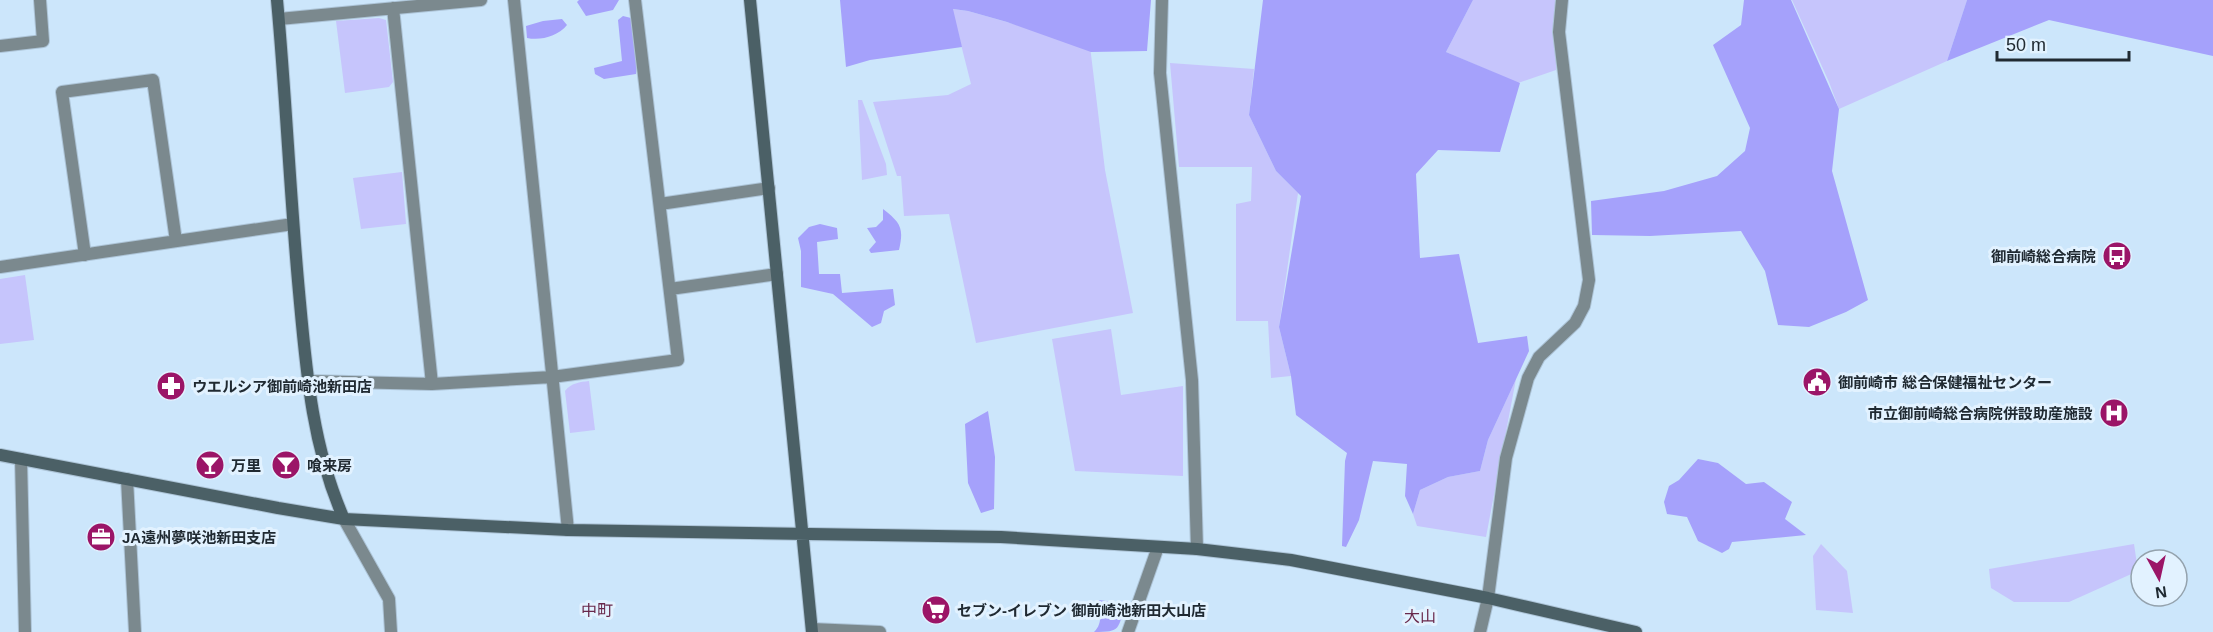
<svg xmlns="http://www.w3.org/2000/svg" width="2213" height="632" font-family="Arial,'Noto Sans JP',sans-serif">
  <rect width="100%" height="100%" fill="#cce6fb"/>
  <path fill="#c6c5fc" d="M1473,0H1557L1556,70L1518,83L1446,52Z
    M1792,0H1967L1947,61L1839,109L1829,82Z
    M952,9L968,11L1090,46L1105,170L1133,313L976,343L949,214L904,216L901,176H897L873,102L948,95L971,84Z
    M379,18L386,20L393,82L389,87L345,93L336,21Z
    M1170,63L1254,69L1249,115L1276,171L1298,193L1279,327L1291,376L1271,378L1268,321H1236V204L1251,201L1252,167H1179Z
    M858,100H862L886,164L887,175L862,180Z
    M402,172L406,224L361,229L353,178Z
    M25,275L34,340L0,344V279Z
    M1111,329L1121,395L1183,386V476L1075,471L1052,339Z
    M1516,379L1486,537L1417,526L1413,514L1420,490L1448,477L1480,471L1488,440Z
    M589,381L595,430L570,433L565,391C571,383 580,382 589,381Z
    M1821,544L1847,571L1853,613L1816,610L1813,556Z
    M2134,544L2138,571L2069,602H2014L1991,588L1989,569Z"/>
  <path fill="#a5a1fb" d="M579,0H619L613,10L586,16L577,2Z
    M840,0H1151L1147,51L1091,52L1007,22L968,11L953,9L962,47L870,60L846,67Z
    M1263,0H1473L1446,52L1520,83L1500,152L1438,150L1416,174L1420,258L1459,254L1478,343L1527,336L1529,351L1488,440L1480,471L1448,477L1420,490L1413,514L1405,496L1407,464L1373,461L1359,520L1346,547L1342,546L1345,461L1347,453L1296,415L1291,376L1279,327L1301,196L1276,171L1249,115Z
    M1744,0H1791L1839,109L1832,171L1868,300L1846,312L1809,327L1778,325L1765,271L1741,231L1650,236L1592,235L1591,201L1664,191L1717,176L1745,151L1750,128L1713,45L1741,25Z
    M1967,0H2213V56L2049,20L1947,61Z
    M623,16L631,18L638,55L636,74L604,79L595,74L594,68L622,61L618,20Z
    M562,19L567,25C558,36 541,41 527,38L526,26L543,21Z
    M883,209C901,223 904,228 899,250L871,253L869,250L876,242L867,228L876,227L883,220Z
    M820,224L837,228L838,239L817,242L819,274H840L842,293L893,289L895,305L884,311L881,323L872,327L833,294L801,287V251L798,238L809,227Z
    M988,411L995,457L994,509L981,513L968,483L965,424Z
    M1698,459L1718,463L1746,484L1764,482L1792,502L1785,519L1806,535L1732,542L1729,549L1722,553L1698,541L1687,517L1667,514L1664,502L1669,486L1679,480Z
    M1099,600L1126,604C1117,629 1122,632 1094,632C1103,624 1100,611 1099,600Z"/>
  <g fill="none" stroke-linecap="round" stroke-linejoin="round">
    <g stroke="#adc4d7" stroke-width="14">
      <path id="street" d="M514,0L568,530
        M1162,0L1160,73L1192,380L1197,549
        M393,8L432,384
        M279,19L481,0
        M0,46L43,41L40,0
        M660,204L769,188
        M85,255L62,92L153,80L176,241
        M0,267L293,224
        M670,289L777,274
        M307,381L432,384L552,377L678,360L635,0
        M21,459L25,632
        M127,479L135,632
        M344,519L389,599L391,632
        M812,629L880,632
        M1128,632L1158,547
        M1480,632L1488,598L1506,458L1528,378L1539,357L1575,323L1584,306L1589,280L1559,32L1562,0"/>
    </g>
    <g stroke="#adc4d7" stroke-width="14">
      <path id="secondary" d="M277,0C286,97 290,195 299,292C306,369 312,447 344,519
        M750,0L812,632
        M0,455L278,508L344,519L568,530L1001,537L1197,549L1291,560L1488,598L1636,632"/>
    </g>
    <use href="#street" stroke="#7b898e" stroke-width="12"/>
    <use href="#secondary" stroke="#4b6066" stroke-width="12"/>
  </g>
  <defs>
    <g id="bus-disc" transform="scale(1.5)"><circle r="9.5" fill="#9b1567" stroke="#e2f2ff"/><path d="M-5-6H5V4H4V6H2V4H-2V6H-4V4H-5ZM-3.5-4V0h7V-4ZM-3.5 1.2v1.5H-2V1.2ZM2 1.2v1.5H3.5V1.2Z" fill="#fff"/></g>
    <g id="civic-disc" transform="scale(1.5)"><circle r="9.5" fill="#9b1567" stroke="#e2f2ff"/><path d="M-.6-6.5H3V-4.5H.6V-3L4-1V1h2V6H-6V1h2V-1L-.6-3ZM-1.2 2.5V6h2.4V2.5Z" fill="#fff"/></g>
    <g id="pharmacy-disc" transform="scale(1.5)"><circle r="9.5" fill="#9b1567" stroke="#e2f2ff"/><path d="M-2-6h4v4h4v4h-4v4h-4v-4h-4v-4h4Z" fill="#fff"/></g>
    <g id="hospital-disc" transform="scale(1.5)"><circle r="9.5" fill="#9b1567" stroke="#e2f2ff"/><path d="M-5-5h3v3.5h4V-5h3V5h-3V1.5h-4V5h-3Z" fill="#fff"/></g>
    <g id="bar-disc" transform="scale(1.5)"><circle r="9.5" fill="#9b1567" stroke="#e2f2ff"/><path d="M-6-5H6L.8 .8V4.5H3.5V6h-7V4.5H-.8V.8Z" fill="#fff"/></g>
    <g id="office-disc" transform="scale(1.5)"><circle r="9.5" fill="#9b1567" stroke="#e2f2ff"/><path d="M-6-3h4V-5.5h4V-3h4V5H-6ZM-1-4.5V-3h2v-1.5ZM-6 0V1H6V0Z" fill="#fff"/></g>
    <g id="supermarket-disc" transform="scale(1.5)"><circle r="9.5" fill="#9b1567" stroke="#e2f2ff"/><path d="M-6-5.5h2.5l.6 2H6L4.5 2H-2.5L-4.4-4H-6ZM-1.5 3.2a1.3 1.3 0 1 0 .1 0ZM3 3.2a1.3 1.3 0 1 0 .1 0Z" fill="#fff"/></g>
  </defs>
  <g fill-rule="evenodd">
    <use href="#bus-disc" x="2117" y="256"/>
    <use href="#civic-disc" x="1817" y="382"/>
    <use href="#pharmacy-disc" x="171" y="386"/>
    <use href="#hospital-disc" x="2114" y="413"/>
    <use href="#bar-disc" x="210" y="465"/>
    <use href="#bar-disc" x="286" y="465"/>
    <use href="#office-disc" x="101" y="537"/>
    <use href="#supermarket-disc" x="936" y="610"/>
  </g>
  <g text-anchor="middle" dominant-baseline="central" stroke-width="6" stroke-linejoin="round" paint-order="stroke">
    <g font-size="15" font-weight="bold" fill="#202a32" stroke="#e2f2ff" text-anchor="start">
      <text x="2096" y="256" text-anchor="end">御前崎総合病院</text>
      <text x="1838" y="382">御前崎市 総合保健福祉センター</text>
      <text x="192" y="386">ウエルシア御前崎池新田店</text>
      <text x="2093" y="413" text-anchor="end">市立御前崎総合病院併設助産施設</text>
      <text x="231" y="465">万里</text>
      <text x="307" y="465">喰来房</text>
      <text x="122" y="537">JA遠州夢咲池新田支店</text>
      <text x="957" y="610">セブン‐イレブン 御前崎池新田大山店</text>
    </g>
    <g font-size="16" fill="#69294b" stroke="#e2f2ff">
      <text x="597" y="610">中町</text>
      <text x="1420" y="616">大山</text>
    </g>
  </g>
  <g transform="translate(2159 578) rotate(172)"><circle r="28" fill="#e2f2ff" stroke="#94a2ad" stroke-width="1.5"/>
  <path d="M0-4.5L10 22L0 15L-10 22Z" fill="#9b1567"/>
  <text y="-9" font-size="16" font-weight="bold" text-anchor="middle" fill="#202a32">N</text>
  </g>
  <path d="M1997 51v9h132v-9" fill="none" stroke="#202a32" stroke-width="3"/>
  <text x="2006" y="51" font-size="18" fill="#202a32" stroke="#e2f2ff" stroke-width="4.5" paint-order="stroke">50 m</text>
</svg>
